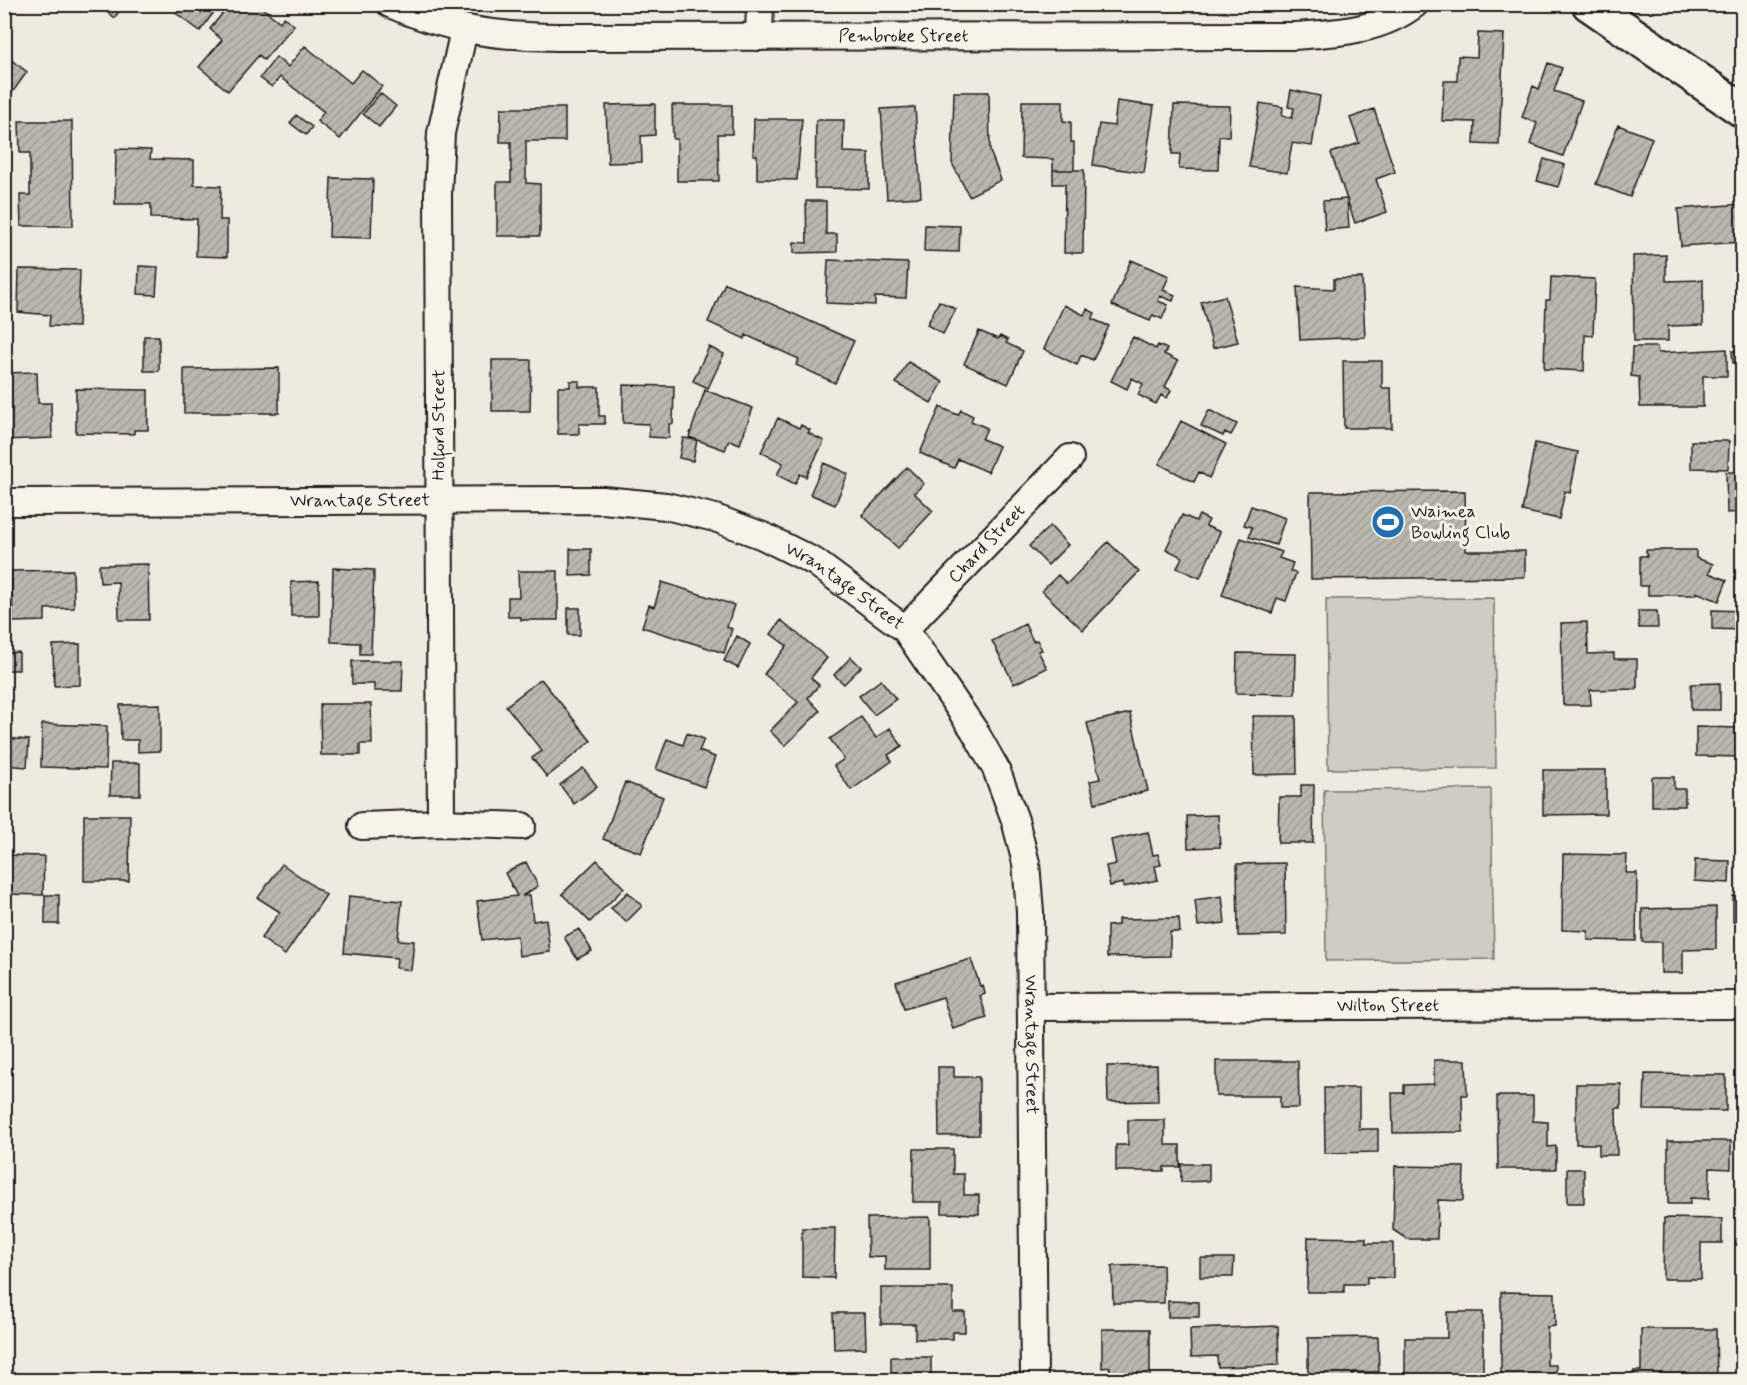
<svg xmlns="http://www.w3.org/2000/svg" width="1747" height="1385" font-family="Mynerve,sans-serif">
  <defs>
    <pattern id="building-hatch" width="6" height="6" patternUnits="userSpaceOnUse" patternTransform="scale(1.5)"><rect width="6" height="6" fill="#bab7af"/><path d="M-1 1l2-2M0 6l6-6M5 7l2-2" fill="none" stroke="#9f9d96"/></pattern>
  </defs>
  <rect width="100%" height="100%" fill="#eeeae0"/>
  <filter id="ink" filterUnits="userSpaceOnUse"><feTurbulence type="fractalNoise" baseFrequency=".0167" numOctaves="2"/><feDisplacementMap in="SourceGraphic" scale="12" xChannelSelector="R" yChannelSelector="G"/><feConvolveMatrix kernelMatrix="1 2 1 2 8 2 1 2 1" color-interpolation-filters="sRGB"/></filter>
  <g filter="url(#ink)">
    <path fill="#cfccc3" stroke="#767470" stroke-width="1.5" d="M1494,598L1496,768L1328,769L1326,599Z
      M1491,789L1494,959L1326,961L1324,790Z"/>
    <path fill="url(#building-hatch)" stroke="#1c1c1c" stroke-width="1.5" d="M97,4H125L114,18Z
      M171,4H220L200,31L176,13L178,10Z
      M230,4H257L280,22L284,17L294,25L264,60L259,55L228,91L199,67L222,40L210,29Z
      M1478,33L1504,34L1499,145L1474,144L1475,122L1442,121L1444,81H1457L1458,56L1477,57Z
      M305,46L351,83L362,70L382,86L340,139L317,121L324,112L280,77L272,87L260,78L276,57L288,67Z
      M6,56L27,72L4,104V58Z
      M1548,63L1562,68L1554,91L1582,101L1563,156L1530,144L1537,123L1522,117L1533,86L1539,89Z
      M1291,90L1320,96L1312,146L1292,143L1287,173L1249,167L1260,103L1283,107L1282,116L1292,118L1294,108L1288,107Z
      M954,92H989L990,151L1001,180L969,196L952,163Z
      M380,93L396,106L379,127L363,114Z
      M1022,101H1063V121L1071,122V142H1074V170H1053V159L1021,158Z
      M1117,101L1154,106L1144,173L1093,165L1099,124L1114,126Z
      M655,104V135L641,136L642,162L608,163L606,105Z
      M672,105H732V134H718L719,181H677V139H673Z
      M1174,105L1230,106L1229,136H1219L1218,170L1179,169L1180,154H1172Z
      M915,107L921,197L887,199L881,109Z
      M501,108H565V141H526V183L540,184V236H497V182H511V142H500Z
      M1374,109L1395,172L1376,179L1387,212L1355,223L1331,153L1359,143L1350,118Z
      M296,115L312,127L306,135L290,123Z
      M754,119H802L797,180L757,179V155H753Z
      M816,120H844L843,152L869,153V189L815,188Z
      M19,121H72L73,226H21L20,195H30V153H20Z
      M1618,125L1652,138L1630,197L1596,184Z
      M116,149L151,150L150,159L194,160V185L221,186L220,220H227V257L196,256L197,219L151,218V204H115Z
      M1544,159L1565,165L1558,187L1537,181Z
      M1053,170H1084L1083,253H1064L1065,184H1053Z
      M331,178L373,179L371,238L329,237Z
      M1347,199L1349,228L1325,230L1323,201Z
      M806,201H826V234H837V252L794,253V242L807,243Z
      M1742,204V242L1681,246L1678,209Z
      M925,225L960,226L959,252L924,251Z
      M1666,255V281L1703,280V325L1668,326V341H1634L1633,256Z
      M828,260L908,263L906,298L875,297V305L826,303Z
      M1131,260L1169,276L1163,290L1175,295L1173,301L1160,296L1158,301L1168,305L1162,319L1153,315L1150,321L1112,305Z
      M139,266L158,267L156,295L138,294Z
      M19,269L80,270L78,327L49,326L50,315L18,312Z
      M1551,277L1595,279L1593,336L1585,335L1584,371L1544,369L1546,300H1550Z
      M1362,278L1365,337L1300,340L1297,287L1334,289V279Z
      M725,283L854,341L835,383L796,365L799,359L746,335L745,339L708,322Z
      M1225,296L1238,342L1213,348L1201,302Z
      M939,301L956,309L943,334L927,325Z
      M1064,305L1084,315L1087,309L1095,313L1092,319L1109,326L1093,360L1081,355L1077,365L1044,349Z
      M979,331L998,339L1000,336L1008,340L1006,343L1023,351L1008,384L964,364Z
      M144,336H159V371H144Z
      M1133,337L1156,349L1158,345L1167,349L1164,354L1178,361L1165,387L1171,390L1167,398L1161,395L1156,404L1138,395L1143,384L1132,378L1127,389L1111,381Z
      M709,347L724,354L708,388L693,381Z
      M1632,347H1657L1658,353L1727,349V376H1703V407H1640L1639,377L1631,376Z
      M1742,350V362L1733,363L1732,351Z
      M492,360H531L530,411H492Z
      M1343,361H1382V388H1391L1392,428H1344Z
      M908,362L943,382L931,403L896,383Z
      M279,368V413H184V369Z
      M37,372L38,403H51L52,438L4,440V373Z
      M570,381H580L579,387H599V416H605V424H579V434H558V387H570Z
      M623,385L674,386L673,424H669V438L649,437V424L623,423Z
      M76,389L148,390V430H134V434L76,433Z
      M705,390L753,408L740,444L729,440L725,450L689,437Z
      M940,407L958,415L961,410L973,416L971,421L987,428L982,439L999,446L988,472L958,459L954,468L920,453Z
      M1209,410L1237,424L1231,435L1225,432L1223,436L1201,426Z
      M778,418L799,428L801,425L810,430L808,433L824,441L806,477L800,474L795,484L777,475L783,463L761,452Z
      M1181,421L1226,444L1209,478L1199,472L1194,482L1159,464Z
      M683,438L697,440L693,461L679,458Z
      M1691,441H1729L1728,469L1691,468Z
      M1535,443L1578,452L1570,493L1565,491L1559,519L1522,511Z
      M1741,459L1742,512L1727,513L1726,472H1741Z
      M824,463L848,474L835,505L810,494Z
      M907,467L924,484L914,493L933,511L898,548L862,515Z
      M1465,491L1466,551H1525V577L1311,579L1310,492Z
      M1251,506L1285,518L1276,545L1249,537L1252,527L1244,525Z
      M1182,515L1196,521L1199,515L1209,520L1206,526L1220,532L1200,578L1177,568L1182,557L1166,549Z
      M1050,526L1068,545L1048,565L1029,546Z
      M1241,538L1282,552L1279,558L1293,563L1290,571L1296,573L1286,601L1277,598L1272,613L1222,595Z
      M1108,542L1139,572L1083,630L1042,591L1058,575L1067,584Z
      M570,549H591V575L570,576Z
      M1646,550H1696V558L1713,564L1709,573L1727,580L1719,601L1696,592V595H1648V586H1640V556H1647Z
      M148,564L149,620H119L118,582L100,583L99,565Z
      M333,568L374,570L371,654H360V643L331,642Z
      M73,570L74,608L45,609V621L13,622L11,571Z
      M518,571H558V620H521V617H508V597H519Z
      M319,581V616H291V582Z
      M662,582L734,605L727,627L732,629L724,653L642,627L649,605L654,607Z
      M568,608H580V635H568Z
      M1712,610L1742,611L1741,630L1712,629Z
      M1638,611H1657L1658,628H1639Z
      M781,620L827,658L811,678L819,685L808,698L820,711L785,746L770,731L798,702L764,674L787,646L771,634Z
      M1587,622L1588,654L1614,653V659H1637V689L1590,690L1591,705H1563L1561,623Z
      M1025,624L1033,641L1037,640L1042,650L1038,651L1047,668L1014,684L992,641Z
      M737,636L750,644L738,668L724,661Z
      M1737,639H1742V689H1738Z
      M80,644V685L54,686L53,645Z
      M19,652V670H6V653Z
      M1237,653L1296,654L1295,694L1236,693Z
      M851,657L861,667L844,684L834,675Z
      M352,661H403L402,691H374V684H352Z
      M541,679L591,741L547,777L532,758L542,751L506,706Z
      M881,680L896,699L874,715L859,696Z
      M1720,683V710H1691V684Z
      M160,704V751L138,752V740H121L120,705Z
      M320,704H371L372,744H360V755H321Z
      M1130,713L1148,791L1095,803L1090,781L1100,779L1087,723Z
      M1253,716H1296L1297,774L1254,775Z
      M861,717L876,738L890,728L902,746L888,755L892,761L851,790L834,766L844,759L830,739Z
      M42,724L107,726L106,769L41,767Z
      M1696,727L1742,728V757L1696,756Z
      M687,733L704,739L699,751L715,757L704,787L656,769L667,739L683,745Z
      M4,738L29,740L27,767L4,765Z
      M111,763H140V795H110Z
      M583,768L597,786L574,804L560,785Z
      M1543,770H1606V814L1543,815Z
      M1652,777H1674V789H1685V806H1652Z
      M625,782L663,797L641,853L603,839Z
      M1301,785H1314L1313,843H1278L1279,797H1301Z
      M84,815H130L129,881H84Z
      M1218,815L1220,847L1188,848L1187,816Z
      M1148,832L1153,855L1158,854L1161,865L1155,866L1158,880L1123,887V883L1110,886L1106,866L1116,864L1111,840Z
      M1563,854L1627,855L1626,873H1637L1636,941L1588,940V931L1562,930Z
      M4,855L44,856L43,895L4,894Z
      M597,860L624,888L590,922L562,894Z
      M1695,860L1730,861L1729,883L1694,881Z
      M526,862L538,886L522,896L530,895L533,921L546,919L550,952L519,956L517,936L482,940L477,901L517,896L505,873Z
      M1285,863L1286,935L1238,936L1237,864Z
      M282,864L326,895L285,955L261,938L280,912L258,898Z
      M628,892L642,906L626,922L611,908Z
      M45,895H59V924H45Z
      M349,896L402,901L398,940L414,941L411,970L396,968L397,958L344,953Z
      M1222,896L1225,923L1198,926L1195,900Z
      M1733,896H1742V945H1737V922H1733Z
      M1716,907V949L1683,950V973H1661V942H1642V909Z
      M1179,918L1180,932H1170V956L1107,957V926L1118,925V919Z
      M579,929L592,951L577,959L564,937Z
      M971,959L980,986L983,985L985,994L980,996L987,1018L953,1029L943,997L904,1009L896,982Z
      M1434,1060H1466L1467,1095H1462L1463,1132L1393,1133L1392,1093H1404V1085L1434,1084Z
      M1216,1061H1298L1299,1108H1280V1096H1216Z
      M1157,1065L1158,1101L1108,1102L1107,1066Z
      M938,1067H954V1077H979V1135L939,1136Z
      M1645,1074L1726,1075V1111L1644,1110Z
      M1576,1084H1621V1108H1616L1617,1155H1599V1144H1576Z
      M1324,1088H1359V1129H1378V1152L1325,1153Z
      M1497,1096H1533V1121L1548,1122V1147L1556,1146V1169H1498Z
      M1128,1120H1165V1145H1180V1167H1164V1171H1116V1145H1128Z
      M1668,1141H1731V1169L1710,1168L1709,1199L1690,1198V1204H1668Z
      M914,1149H953V1174H964V1195H979V1214L942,1213V1202H913Z
      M1181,1164H1209V1181L1181,1182Z
      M1395,1166L1464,1167L1463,1201L1438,1200L1437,1239H1407L1393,1230Z
      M1567,1169H1584V1203H1567Z
      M930,1217V1270H885V1256L868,1257L867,1218Z
      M1664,1218L1722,1219V1243H1701V1279H1663Z
      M802,1228H835L834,1278L802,1277Z
      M1308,1237L1366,1238V1243H1393V1278L1367,1277V1284H1344V1292H1307Z
      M1200,1258H1234L1233,1277H1200Z
      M1163,1265L1164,1303H1113L1112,1266Z
      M881,1288H953V1312H965V1332H953V1339H915V1324H881Z
      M1501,1292L1555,1293V1326L1547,1327V1365H1556V1380H1501Z
      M1168,1301L1199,1302V1317H1168Z
      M1447,1312H1483V1379H1405V1338H1447Z
      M833,1313H865L866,1348L834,1349Z
      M1278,1326L1279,1365L1218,1367L1217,1356L1191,1357L1190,1329Z
      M1102,1329H1150V1378H1109L1110,1367L1102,1368Z
      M1641,1329H1716L1717,1380H1634V1371H1641Z
      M1378,1337L1379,1372H1353V1380H1308V1338Z
      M891,1357H931V1380H891Z"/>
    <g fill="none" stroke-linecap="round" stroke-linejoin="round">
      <g stroke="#1c1c1c" stroke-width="30">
        <g id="minor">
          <path id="s1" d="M390,4C449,30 493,36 557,37L1294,36C1336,33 1381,31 1415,4"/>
          <path d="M759,37L760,4"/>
          <path id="s2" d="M4,502L603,500L666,506L715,518L763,536L815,562L905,629L974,730L996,769L1015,820L1026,863L1030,912L1034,1380"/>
          <path id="s3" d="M905,629L1070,458"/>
          <path d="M441,823L438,194L441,133L464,30"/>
          <path d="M362,826L441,823L522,826"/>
          <path id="s4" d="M1032,1007L1742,1005"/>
        </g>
      </g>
      <g stroke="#1c1c1c" stroke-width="38">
        <path id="secondary" d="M1589,4L1742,110"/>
      </g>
      <use href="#minor" stroke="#f7f3e8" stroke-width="26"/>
      <use href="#secondary" stroke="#f7f3e8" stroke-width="33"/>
    </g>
  </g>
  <defs>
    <g id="stadium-disc" transform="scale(1.725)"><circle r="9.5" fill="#1f6fb2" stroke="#f7f3e8"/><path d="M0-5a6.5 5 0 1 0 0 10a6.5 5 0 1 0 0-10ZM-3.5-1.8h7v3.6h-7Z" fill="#fff"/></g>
  </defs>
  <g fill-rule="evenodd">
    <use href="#stadium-disc" x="1388" y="522"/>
  </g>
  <g text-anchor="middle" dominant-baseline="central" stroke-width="6" stroke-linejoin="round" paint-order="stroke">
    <g font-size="18" fill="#1c1c1c" stroke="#f7f3e8">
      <text stroke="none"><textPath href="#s1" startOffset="518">Pembroke Street</textPath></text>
      <text transform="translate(439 425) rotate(-90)">Holford Street</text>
      <text stroke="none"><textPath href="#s2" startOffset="356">Wrantage Street</textPath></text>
      <text stroke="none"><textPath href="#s3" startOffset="118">Chard Street</textPath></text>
      <text stroke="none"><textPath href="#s2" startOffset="860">Wrantage Street</textPath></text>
      <text stroke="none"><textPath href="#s4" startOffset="356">Wilton Street</textPath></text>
      <text stroke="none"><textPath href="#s2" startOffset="1382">Wrantage Street</textPath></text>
    </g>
    <g font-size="18" fill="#1c1c1c" stroke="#f7f3e8" text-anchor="start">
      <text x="1411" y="512">Waimea<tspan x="1411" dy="21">Bowling Club</tspan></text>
    </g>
  </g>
  <rect width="1747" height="1385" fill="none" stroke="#f7f3e8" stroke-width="24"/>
  <rect x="12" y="12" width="1723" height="1361" fill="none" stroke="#1c1c1c" stroke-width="2" filter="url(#ink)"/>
</svg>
